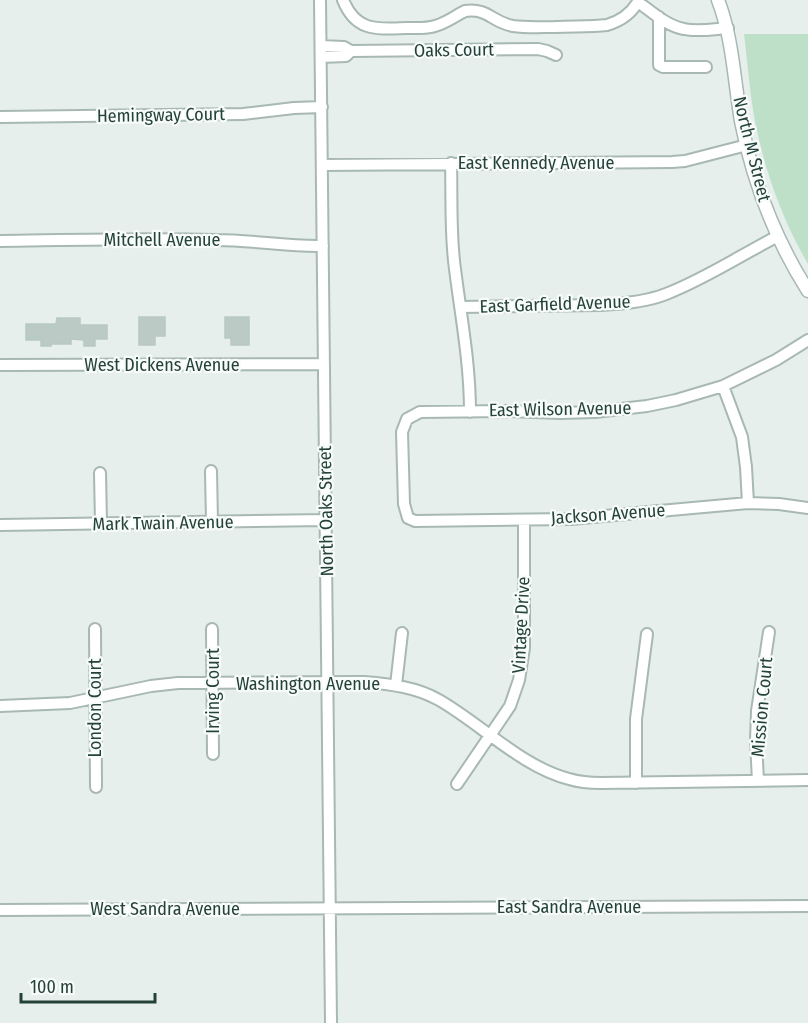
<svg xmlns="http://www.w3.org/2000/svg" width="808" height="1023" font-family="'Fira Sans Condensed',sans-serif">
  <rect width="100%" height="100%" fill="#e6efeb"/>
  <path fill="#bfe0c8" d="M744,34H808V264C784,223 767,177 757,131C750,99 748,66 744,34Z"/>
  <path fill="#bbcac4" stroke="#b8c9c2" stroke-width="1.5" d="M139,317H165V336H155V345H139Z
    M225,317H249V345H231V338H225Z
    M57,318H80V325H107V339H95V346H84V340L71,339V344H51V346H41V340H26V324H56Z"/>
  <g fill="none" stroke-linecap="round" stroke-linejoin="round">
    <g stroke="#a8b8b2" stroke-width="14">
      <path id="minor" d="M320,0L331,1023
        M343,0C356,32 377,29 406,28C416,28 426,29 435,26C446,23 455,16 465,11C489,8 491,22 513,26C527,28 541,27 555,27C572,26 590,27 607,25C621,21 632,13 639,0
        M638,2C652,12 667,26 684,29C697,32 714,29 728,28
        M659,17V65L663,67H706
        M321,46L344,47L351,51L538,49L547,51L556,55
        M321,57L346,56L351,51
        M0,117L243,114L294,108L322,107
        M451,163C452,198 450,234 455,269C461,317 470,363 470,412
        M323,165L672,162L685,161L747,145
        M0,241C72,240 145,238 217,240C253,240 288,247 323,246
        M461,307L601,305C622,304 646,302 666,294C705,279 741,255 778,236
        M808,340L776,360L723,386L676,400L647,406L595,412L560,413L506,411L420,412L407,419L402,432L404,504L408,518L415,521L571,519L748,503L779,504L808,508
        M0,365L324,364
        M723,386L742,437L746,467L748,503
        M211,471L212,522
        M100,473L101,523
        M0,525L326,520
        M95,629L96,787
        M212,629L213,754
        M396,685L402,633
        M0,706L70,703L151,686L178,683L364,682C390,684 416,687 439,700C481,724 522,767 569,779C579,782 590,783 601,783L808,780
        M758,781L756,741L757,711L769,632
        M636,783V719L647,634
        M457,784L510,706L519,680L524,648V520
        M0,910L808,906"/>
    </g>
    <g stroke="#a8b8b2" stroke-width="15">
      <path id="tertiary" d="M718,0C733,39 734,80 741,121C753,182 775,239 808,291"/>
    </g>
    <use href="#minor" stroke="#fff" stroke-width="10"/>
    <use href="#tertiary" stroke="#fff" stroke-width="12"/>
  </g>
  <g text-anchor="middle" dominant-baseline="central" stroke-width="4.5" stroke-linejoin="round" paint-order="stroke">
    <g font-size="18" fill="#24423a" stroke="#f7fbf9">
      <text transform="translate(454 50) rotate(-1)">Oaks Court</text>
      <text transform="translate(161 115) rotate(-1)">Hemingway Court</text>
      <text transform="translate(752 149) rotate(76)">North M Street</text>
      <text x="536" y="163">East Kennedy Avenue</text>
      <text x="162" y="240">Mitchell Avenue</text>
      <text transform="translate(555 304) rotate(-2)">East Garfield Avenue</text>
      <text x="162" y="365">West Dickens Avenue</text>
      <text transform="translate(560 409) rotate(-1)">East Wilson Avenue</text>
      <text transform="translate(326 511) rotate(-91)">North Oaks Street</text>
      <text transform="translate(608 514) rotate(-4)">Jackson Avenue</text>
      <text transform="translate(163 523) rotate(-1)">Mark Twain Avenue</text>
      <text transform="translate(521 625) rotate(-87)">Vintage Drive</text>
      <text x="308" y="684">Washington Avenue</text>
      <text transform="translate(213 691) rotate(-90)">Irving Court</text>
      <text transform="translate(762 707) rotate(-85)">Mission Court</text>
      <text transform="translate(95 708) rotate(-90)">London Court</text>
      <text x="569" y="907">East Sandra Avenue</text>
      <text x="165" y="909">West Sandra Avenue</text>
    </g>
  </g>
  <path d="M21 993v9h134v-9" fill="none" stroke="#24423a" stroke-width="3"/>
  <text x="30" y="993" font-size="18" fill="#24423a" stroke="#f7fbf9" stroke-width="4.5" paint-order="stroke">100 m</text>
</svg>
